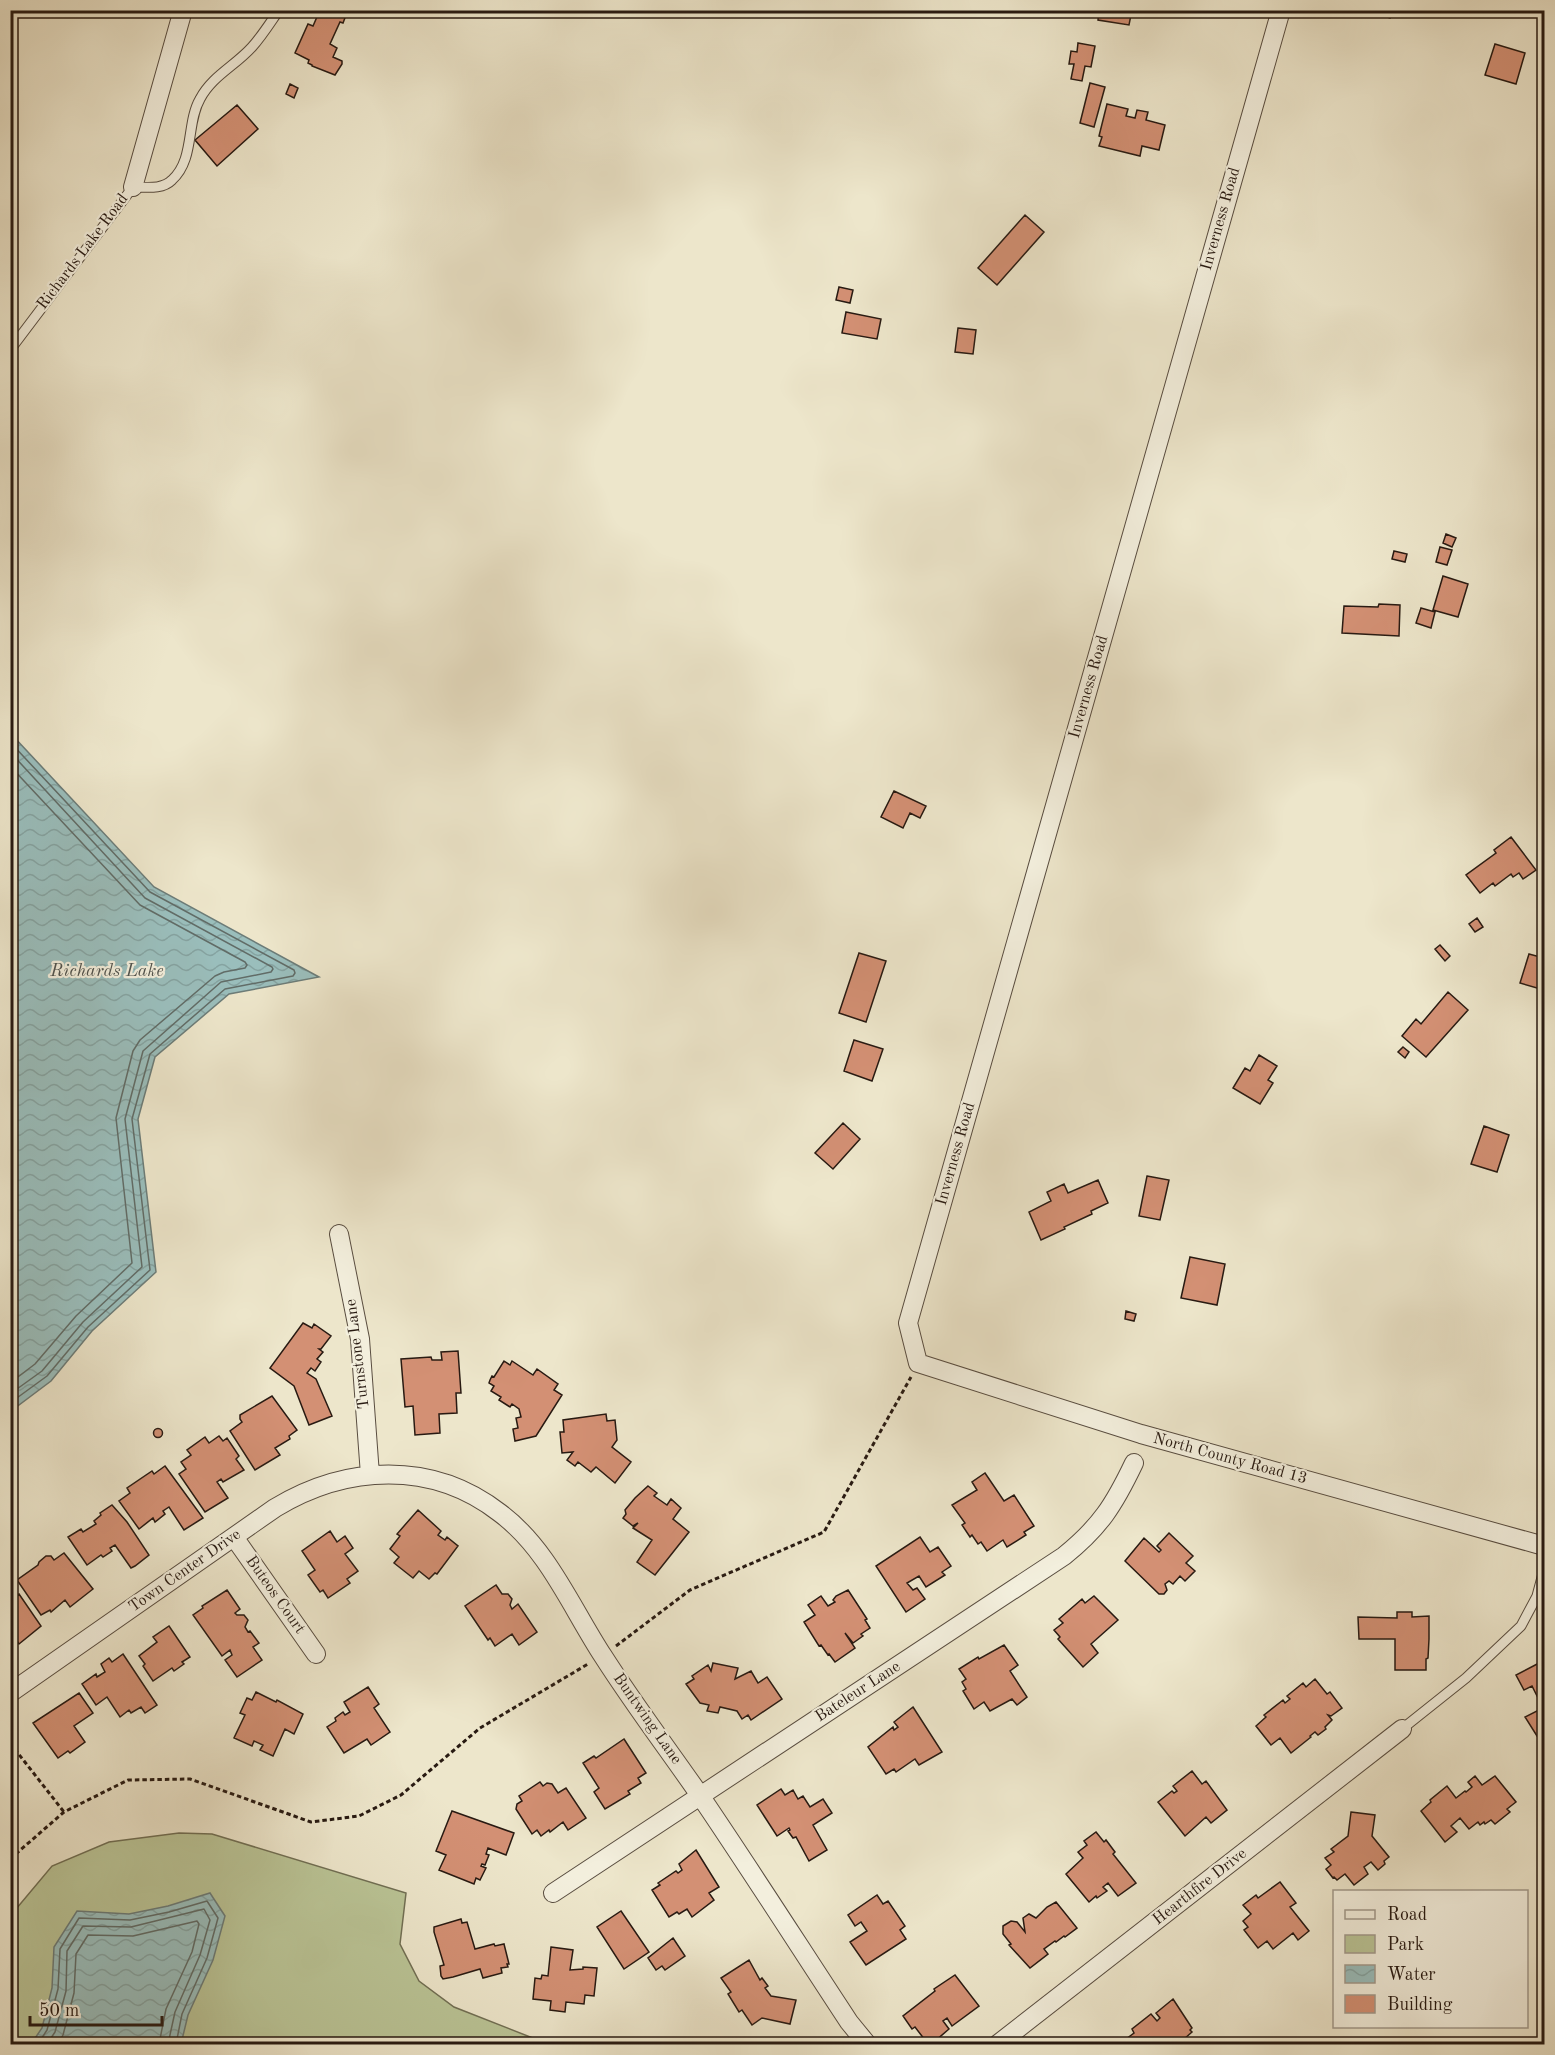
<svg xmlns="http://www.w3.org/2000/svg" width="1555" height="2055" font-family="'Old Standard TT',serif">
  <defs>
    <pattern id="water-waves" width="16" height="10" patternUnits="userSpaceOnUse" patternTransform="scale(1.5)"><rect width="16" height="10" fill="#9abebc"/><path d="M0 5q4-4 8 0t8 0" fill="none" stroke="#85a3a1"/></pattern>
  </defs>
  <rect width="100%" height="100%" fill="#ede6cb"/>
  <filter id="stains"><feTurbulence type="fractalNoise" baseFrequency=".00333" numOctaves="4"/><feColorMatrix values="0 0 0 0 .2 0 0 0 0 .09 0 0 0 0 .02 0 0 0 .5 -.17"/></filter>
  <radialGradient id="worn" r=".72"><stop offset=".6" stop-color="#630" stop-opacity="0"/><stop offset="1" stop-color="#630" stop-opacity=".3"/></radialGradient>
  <path fill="#bac496" stroke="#716f54" stroke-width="1.5" d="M179,1833L212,1834L406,1893L400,1944L419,1981L454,2007L548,2044H11V1915L52,1866L109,1842Z"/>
  <path fill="url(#water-waves)" stroke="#6c7c78" stroke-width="1.5" d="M10,736H13L154,887L319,977L229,994L155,1057L138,1119L156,1272L92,1331L51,1381L11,1411Z
    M210,1893L225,1916L213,1960L188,2015L181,2044H31L42,2028L52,1988L54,1947L77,1911L129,1914L168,1906Z"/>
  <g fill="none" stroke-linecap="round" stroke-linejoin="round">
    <path stroke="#616c67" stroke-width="1.5" d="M10,742L150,892L294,970L295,973L293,976L225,989L150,1054L132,1119L150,1270L88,1327L47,1376L10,1403
      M10,752L145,898L272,967L273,969L271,972L221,982L143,1051L125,1119L142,1267L83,1322L42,1371L10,1394
      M10,766L140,905L245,962L247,965L245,968L224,972L215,976L140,1040L133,1051L116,1118L132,1263L76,1316L35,1364L10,1383
      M38,2044L47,2030L58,1989L60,1949L79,1918L130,1920L169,1912L207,1901L218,1918L207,1958L182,2014L176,2044
      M47,2044L55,2032L66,1991L67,1951L83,1926L131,1927L204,1909L210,1920L200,1955L175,2012L168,2044
      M58,2044L63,2035L74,1993L76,1954L88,1935L133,1936L197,1921L199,1924L192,1952L166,2009L159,2044"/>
  </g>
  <path fill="#d39074" stroke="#281a12" stroke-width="1.5" d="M320,10H348L343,23L340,22L330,44L337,48L333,57L342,61V64L335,75L312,66V65L308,63L309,60L295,53L308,24L313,26Z
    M1099,10H1132L1129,25L1098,20Z
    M1376,10H1392L1390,18L1376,13Z
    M1078,43L1095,46L1091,67L1085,66L1082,81L1071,79L1074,64H1069L1071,51L1077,52Z
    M1495,44L1525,53L1516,84L1485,75Z
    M1090,83L1105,87L1094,127L1080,123Z
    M290,84L298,88L294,98L286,94Z
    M1107,104L1128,109L1126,116L1135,118L1137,110L1148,112L1146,120L1165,125L1159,150L1142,146L1140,156L1099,146L1102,137L1099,136Z
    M237,105L258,129L217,166L195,140Z
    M1025,215L1044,232L997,285L978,268Z
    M839,287L853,290L850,303L836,300Z
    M846,312L881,319L877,339L842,333Z
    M958,328L976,330L973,354L955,352Z
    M1446,534L1456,538L1452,547L1443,543Z
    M1440,547L1452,550L1447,565L1436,562Z
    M1394,551L1407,554L1405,562L1392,559Z
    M1443,576L1468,584L1458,617L1433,610Z
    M1379,604L1400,605L1399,636L1342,633L1344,606L1378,607Z
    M1421,608L1435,612L1431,628L1416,623Z
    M894,791L926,806L920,818L910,813L903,828L881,817Z
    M1511,837L1536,870L1523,879L1519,873L1513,877L1511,874L1495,886L1493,883L1480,893L1466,875L1496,853L1494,850Z
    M1477,918L1483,927L1475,932L1469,924Z
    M1440,945L1450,956L1445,961L1435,949Z
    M859,953L886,961L866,1022L839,1013Z
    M1529,954L1544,958V990L1520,983Z
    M1448,992L1468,1010L1426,1057L1402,1036L1416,1019L1421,1024Z
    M854,1040L883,1049L872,1081L844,1071Z
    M1403,1047L1409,1052L1405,1058L1398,1052Z
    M1259,1055L1277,1066L1268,1080L1273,1083L1260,1104L1233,1088L1245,1068L1250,1071Z
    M843,1123L860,1139L833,1169L815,1153Z
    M1484,1126L1509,1135L1497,1172L1471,1164Z
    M1147,1176L1169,1180L1160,1220L1139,1216Z
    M1098,1180L1108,1203L1091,1211L1092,1214L1064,1227L1065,1229L1041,1240L1029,1212L1051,1201L1047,1192L1064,1184L1068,1193Z
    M1190,1257L1225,1264L1217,1305L1181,1298Z
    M1126,1311L1136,1314L1134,1321L1125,1319Z
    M303,1323L312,1328L314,1324L331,1336L321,1349H319L323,1352L317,1359L321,1362L315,1371L311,1368L307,1373L316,1379L332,1416L309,1425L294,1386L270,1368Z
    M458,1351L461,1393H456L457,1413L439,1414L440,1433L415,1435L413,1406L405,1407L401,1359L431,1357L432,1360H442L441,1352Z
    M504,1361L510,1365L512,1361L533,1375L537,1369L558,1384L554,1390L562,1395L536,1436L515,1441L513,1429L518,1428L516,1418L521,1417L519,1409L512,1404L510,1407L499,1400L501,1397L491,1391L494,1386L489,1383L490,1380L492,1376L494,1377Z
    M272,1396L297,1430L289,1436L290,1439L275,1448L280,1455L255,1470L230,1431L242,1422L240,1419V1415Z
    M606,1414L607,1421L615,1420L617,1440L612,1447L631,1462L615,1483L596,1467L591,1472L578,1462L575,1466L567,1460L573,1452L562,1453L560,1432H564L563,1420Z
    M153.5 1433a4.5 4.5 0 1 1 9 0a4.5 4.5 0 1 1-9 0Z
    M219,1436L223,1441L227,1438L239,1456L236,1459L244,1470L223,1482L221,1479L217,1482L228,1498L205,1512L179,1474L186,1469L181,1462L191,1455L187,1450L205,1437L209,1443Z
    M165,1466L203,1518L184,1530L169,1507L163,1511L165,1514L155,1522L153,1518L139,1529L119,1501L130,1493L127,1488L152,1471L154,1474Z
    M985,1473L1004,1501L1014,1495L1034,1526L1024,1532L1026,1535L1007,1547L1003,1540L987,1551L981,1542L978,1544L972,1535L970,1537L962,1525L965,1523L952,1505L977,1490L972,1482Z
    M648,1486L657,1493L654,1496L667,1505L671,1499L681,1508L673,1519L689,1532L655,1575L637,1562L652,1540L633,1528L638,1523L633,1526L623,1518L626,1514L625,1510L635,1498Z
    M112,1505L127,1522L149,1555L135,1566L131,1568L115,1545L110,1548L112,1551L103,1557L101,1555L87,1565L68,1537L81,1529L83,1532L96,1524L94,1521L101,1515L100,1513Z
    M418,1510L441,1531L438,1535L445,1540L447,1537L458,1546L437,1574L435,1573L429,1579L419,1571L413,1578L394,1563L399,1557L390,1549L400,1536L397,1534Z
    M330,1531L337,1542L345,1536L353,1548L345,1554L358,1571L347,1579L350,1583L328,1598L323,1590L320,1592L308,1575L315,1570L302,1551Z
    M1169,1533L1193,1556L1186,1563L1195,1571L1185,1581L1180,1576L1173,1584L1169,1581L1165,1584L1167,1590L1164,1594H1159L1125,1561L1144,1538L1159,1552L1161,1550L1157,1546Z
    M920,1537L930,1552L938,1547L951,1566L942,1572L945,1575L926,1587L919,1576L907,1583L913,1590L917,1588L925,1599L906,1612L876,1566Z
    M64,1553L93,1589L70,1607L65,1600L51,1612L50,1610L41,1615L17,1580L38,1565L39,1562L46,1556H51L54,1560Z
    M496,1585L502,1594H508L512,1599L510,1605L512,1609L518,1604L537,1632L519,1645L512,1634L495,1646L490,1638L488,1640L465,1606Z
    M227,1590L240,1609L235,1613L237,1615H244L248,1620L245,1627L248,1632L250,1631L259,1643L253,1647L262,1660L237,1677L225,1660L232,1655L230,1650L222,1656L193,1615L203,1608L202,1606Z
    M848,1590L867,1619L865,1620L870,1628L861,1634L863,1636L853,1643L845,1633L855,1648L835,1662L829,1654L828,1655L821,1645L819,1646L804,1622L815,1615L808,1605L821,1596L828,1606L835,1602L833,1600L836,1596Z
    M19,1594L41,1626L19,1644L13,1635L10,1637V1598Z
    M1094,1596L1118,1620L1091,1644L1098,1653L1083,1667L1058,1639L1060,1637L1054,1630L1063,1623L1059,1619L1082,1599L1085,1603Z
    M1397,1612H1412V1617L1429,1616V1639L1428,1658L1426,1659V1670H1395V1639H1359L1358,1617L1397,1618Z
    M169,1626L190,1657L182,1662L184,1664L174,1671L172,1668L153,1681L143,1666L145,1664L139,1656L157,1642L153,1637Z
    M1004,1645L1018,1665L1010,1671L1027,1697L1017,1705L1012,1699L990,1711L984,1702L974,1709L963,1691L966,1689L962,1682L966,1679L959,1669L978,1657L979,1659Z
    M123,1654L157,1705L145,1713L141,1707L131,1713L129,1710L120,1717L107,1697L96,1705L82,1684L96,1674L97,1677L105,1672L101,1664L109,1658L112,1662Z
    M1541,1662L1543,1664L1544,1663V1733L1537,1736L1525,1717L1543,1708L1532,1686L1524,1690L1516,1675Z
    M713,1663L738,1668L735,1679L751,1671L758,1683L767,1677L782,1699L751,1720L748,1715L742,1719L737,1711L720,1707L718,1713L707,1711L709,1705L700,1703L686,1684L694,1679L692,1676L708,1665L711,1671Z
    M1315,1679L1327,1694L1330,1692L1342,1708L1331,1716L1328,1715L1332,1720L1325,1727L1326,1729L1318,1735L1315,1732L1310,1736L1311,1737L1291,1753L1280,1738L1271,1745L1256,1726L1266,1717L1264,1715L1283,1700L1285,1703L1290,1699L1287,1696L1303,1683L1306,1687Z
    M368,1687L379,1704L374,1708L390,1732L371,1745L367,1739L344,1753L327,1727L336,1721L335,1718L343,1712L345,1715L350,1712L344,1702Z
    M256,1692L276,1702L277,1700L303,1714L294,1734L285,1729L273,1756L260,1750L263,1745L254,1741L252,1746L234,1738L245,1715L240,1713L247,1698L252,1700Z
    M79,1693L93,1713L74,1726L85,1742L70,1753L68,1751L58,1758L33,1723Z
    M913,1707L942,1752L919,1765L915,1759L896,1772L894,1769L886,1774L868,1747L893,1727L894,1730L898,1727L894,1722Z
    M624,1739L646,1773L638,1778L641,1783L628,1791L630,1794L605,1809L594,1792L599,1788L583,1763L594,1756L596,1758Z
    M1192,1771L1202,1784L1206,1781L1227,1810L1211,1823L1206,1817L1185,1836L1158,1802L1172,1791L1174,1793L1177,1791L1173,1786Z
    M1475,1776L1482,1785L1495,1776L1516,1802L1507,1809L1510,1812L1495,1824L1491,1820L1485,1824L1484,1822L1480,1825L1478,1822L1469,1829L1460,1818L1451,1826L1457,1832L1445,1842L1421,1811L1431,1802L1430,1800L1447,1786L1456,1798L1465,1791L1466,1792L1472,1787L1468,1782Z
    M540,1782L543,1786L547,1783L552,1784L558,1793L566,1788L586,1818L568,1830L563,1822L550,1832L549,1830L541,1836L537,1830L532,1834L516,1809L517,1804L522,1801L519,1796Z
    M781,1789L785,1795L793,1790L798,1799L803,1796L810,1807L823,1799L832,1813L813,1825L827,1850L809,1861L796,1837L793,1838L788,1831L790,1830L789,1828L777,1836L757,1805Z
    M452,1811L514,1833L506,1855L488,1848L486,1854L489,1855L485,1865L482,1864L481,1866L486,1868L480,1880L476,1878L474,1884L439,1870L446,1855L436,1851Z
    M1351,1812L1375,1815L1372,1836L1389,1857L1384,1861L1385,1864L1378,1870L1371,1862L1364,1867L1368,1874L1354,1885L1345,1874L1337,1880L1334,1877L1333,1878L1326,1869L1331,1865L1325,1858L1334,1852L1331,1849L1348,1836Z
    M1096,1832L1104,1842L1106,1840L1115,1852L1113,1854L1136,1883L1118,1896L1108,1883L1103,1887L1107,1891L1097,1898L1096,1896L1089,1902L1066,1874L1083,1858L1078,1852L1087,1845L1084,1841Z
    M696,1850L719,1887L709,1893L714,1900L692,1917L687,1909L679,1914L677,1912L669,1917L652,1890L660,1885L658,1883L676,1871L678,1873L682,1870L679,1864Z
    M1280,1882L1296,1903L1290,1907L1309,1931L1298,1940L1293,1933L1273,1949L1267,1941L1258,1948L1244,1930L1248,1927L1243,1921L1251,1914L1243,1905L1256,1895L1258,1898Z
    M877,1895L883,1904L888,1901L905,1926L900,1930L906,1939L866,1965L850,1942L867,1931L861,1922L855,1926L848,1915Z
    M1056,1902L1077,1928L1065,1937L1064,1936L1056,1942L1055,1941L1044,1949L1048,1954L1030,1968L1009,1945L1011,1944L1003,1934V1926L1011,1921L1017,1922L1025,1932L1023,1918L1029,1914L1036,1918L1047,1907Z
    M621,1911L649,1952L624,1969L597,1927Z
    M461,1919L462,1923L467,1922L475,1949L494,1944L495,1946L504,1944L509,1964H507L508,1967L501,1968L502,1973L483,1978L480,1969L453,1977L443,1979L441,1976L440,1966L444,1965L434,1932V1927Z
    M673,1938L685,1956L665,1970L662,1966L656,1970L648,1958Z
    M551,1947L573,1950L570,1970L583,1969V1967L597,1968L594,1996L585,1995L584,2004L566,2002L565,2012L550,2010L551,2001L533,1999L535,1978L541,1979L542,1975L548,1976Z
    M749,1960L760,1980L762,1978L768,1986L765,1988L771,1996L796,2000L790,2024L762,2018L752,2025L742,2010L739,2012L728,1994L731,1992L721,1978Z
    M955,1975L979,2006L952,2026L947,2018L943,2021L949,2029L935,2041L928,2044L915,2027L912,2029L903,2016L935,1991L934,1989Z
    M1173,1999L1192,2028L1190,2030L1192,2032L1183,2040L1187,2044H1131L1126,2039L1134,2033L1132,2029L1151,2014L1157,2021L1160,2018L1156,2013Z"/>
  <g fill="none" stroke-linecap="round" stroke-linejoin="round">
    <g stroke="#594d40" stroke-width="11">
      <path id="lane" d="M10,350L133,187C146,187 162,190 172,180C195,159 186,123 200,99C212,76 235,66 252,47C262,36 270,23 279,10
        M1402,1729L1466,1678L1521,1626L1537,1596L1544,1570"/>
    </g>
    <g stroke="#594d40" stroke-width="20">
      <path id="street" d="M1281,10L908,1323L918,1363L1141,1434L1544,1546
        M133,187L183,10
        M339,1234L360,1339L370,1475
        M234,1537L316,1654
        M10,1693L275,1508C346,1465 432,1460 500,1513C548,1549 571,1607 603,1656C633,1703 667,1748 699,1794C750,1869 799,1946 849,2022L867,2044
        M553,1893L1064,1556C1100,1527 1114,1505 1134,1463
        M998,2044L1402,1729"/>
    </g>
    <path stroke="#281a12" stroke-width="3" stroke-dasharray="4.5 3" stroke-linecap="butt" d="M616,1646L690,1590L824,1532L911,1377
      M10,1743L64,1812
      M10,1859L64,1812L128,1780L190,1779L311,1822L359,1816L401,1795L480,1728L588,1664"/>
    <use href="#lane" stroke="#f3efdd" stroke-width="9"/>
    <use href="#street" stroke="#f3efdd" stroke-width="18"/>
  </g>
  <g text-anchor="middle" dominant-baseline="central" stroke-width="4.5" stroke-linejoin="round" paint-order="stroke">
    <g font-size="16" fill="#281a12" stroke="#f3efdd">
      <text transform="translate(1221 219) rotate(-74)">Inverness Road</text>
      <text transform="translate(83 252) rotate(-53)">Richards Lake Road</text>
      <text transform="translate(1089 687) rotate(-74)">Inverness Road</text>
      <text transform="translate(956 1154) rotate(-74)">Inverness Road</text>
      <text transform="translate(358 1354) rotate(-97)">Turnstone Lane</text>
      <text transform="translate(1230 1459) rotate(15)">North County Road 13</text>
      <text transform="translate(185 1571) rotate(-35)">Town Center Drive</text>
      <text transform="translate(275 1595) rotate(55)">Buteos Court</text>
      <text transform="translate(858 1692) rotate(-33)">Bateleur Lane</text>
      <text transform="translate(647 1719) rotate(55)">Buntwing Lane</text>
      <text transform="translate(1200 1887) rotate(-38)">Hearthfire Drive</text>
    </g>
    <g font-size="18" font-style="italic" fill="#50534e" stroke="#f3efdd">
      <text x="107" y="971">Richards Lake</text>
    </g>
  </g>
  <rect width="1555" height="2055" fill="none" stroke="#ede6cb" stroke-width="36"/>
  <rect x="12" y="12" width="1531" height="2031" fill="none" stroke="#281a12" stroke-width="3"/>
  <rect x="18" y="18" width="1519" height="2019" fill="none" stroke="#281a12" stroke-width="1.5"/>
  <rect x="1333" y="1890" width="195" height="138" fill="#f3efdd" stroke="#a29a8c" stroke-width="1.5"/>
  <rect x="1345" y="1910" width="30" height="9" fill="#f3efdd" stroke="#a29a8c" stroke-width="1.5"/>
  <text x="1387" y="1920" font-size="18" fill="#281a12">Road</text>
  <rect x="1345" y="1935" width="30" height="18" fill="#bac496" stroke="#a29a8c" stroke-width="1.5"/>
  <text x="1387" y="1950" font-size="18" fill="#281a12">Park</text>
  <rect x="1345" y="1965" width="30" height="18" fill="url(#water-waves)" stroke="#a29a8c" stroke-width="1.5"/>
  <text x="1387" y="1980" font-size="18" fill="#281a12">Water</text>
  <rect x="1345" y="1995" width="30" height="18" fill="#d39074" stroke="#a29a8c" stroke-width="1.5"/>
  <text x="1387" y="2010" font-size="18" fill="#281a12">Building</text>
  <path d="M30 2016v9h132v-9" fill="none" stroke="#281a12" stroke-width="3"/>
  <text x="39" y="2016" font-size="18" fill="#281a12" stroke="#f3efdd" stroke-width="4.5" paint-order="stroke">50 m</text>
  <rect width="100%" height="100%" filter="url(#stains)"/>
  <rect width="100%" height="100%" fill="url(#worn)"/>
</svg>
